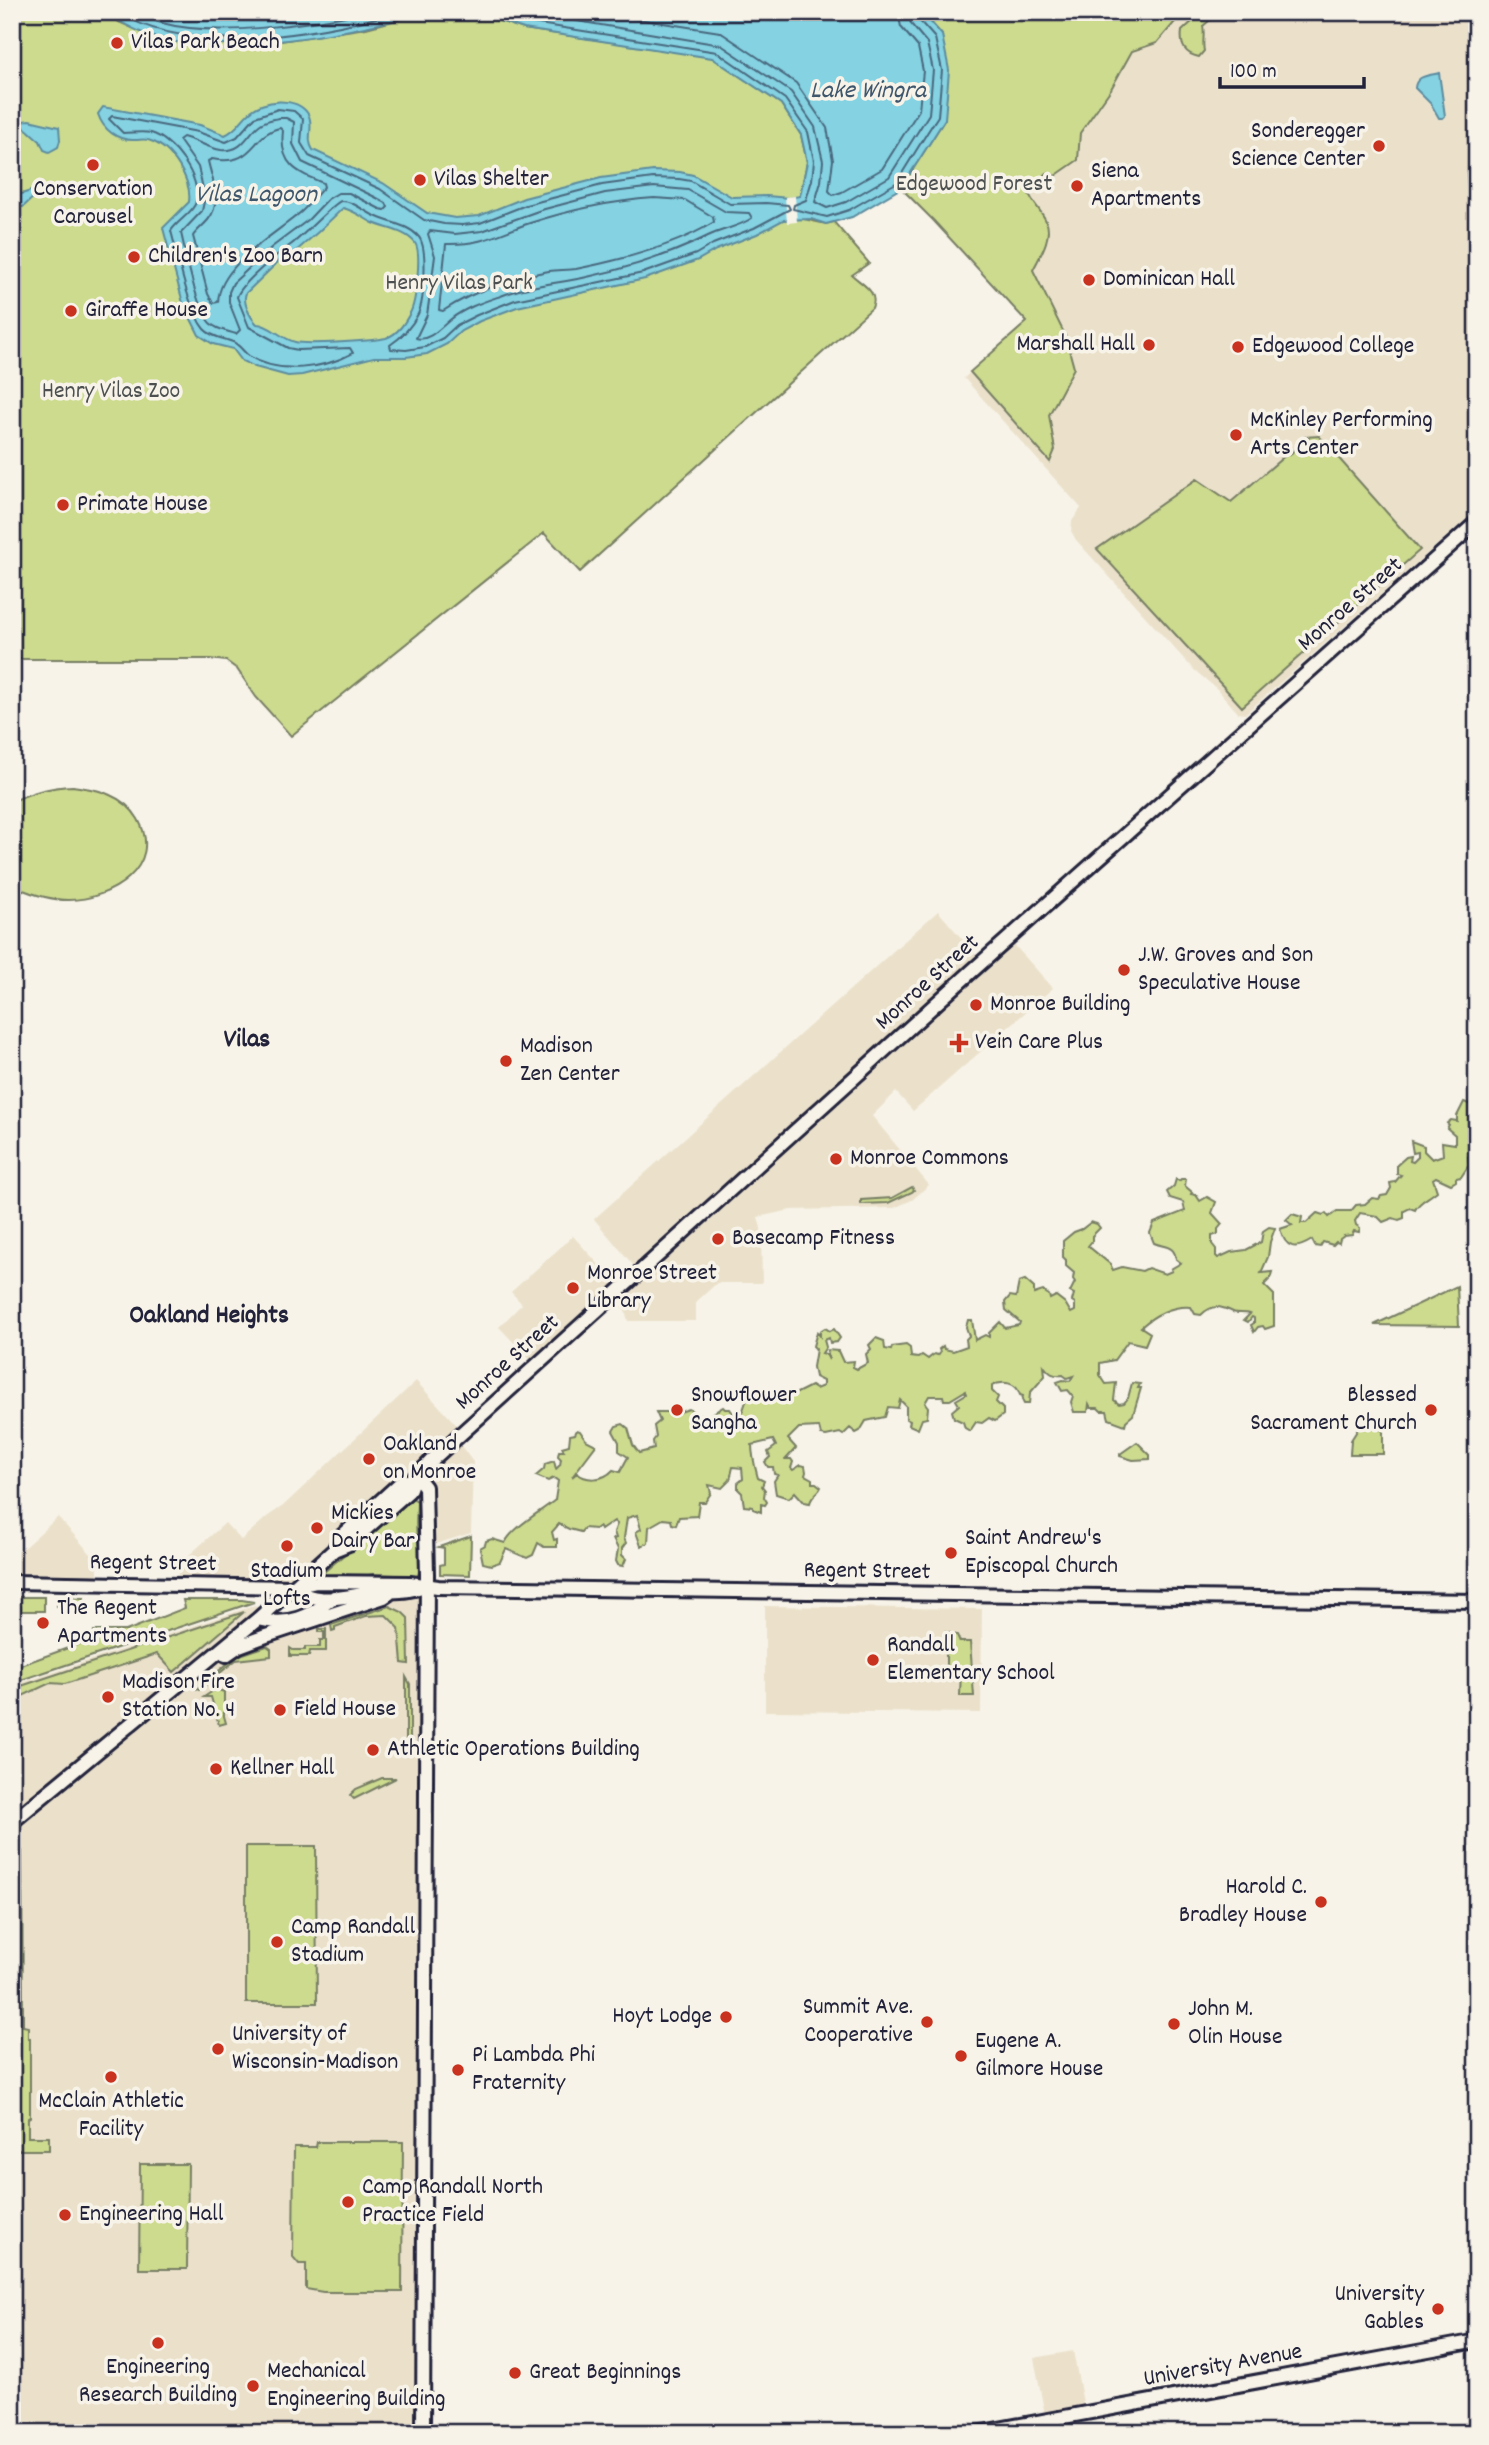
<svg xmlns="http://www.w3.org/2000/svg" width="1489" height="2445" font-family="Dekko,sans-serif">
  <rect width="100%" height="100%" fill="#f7f3e8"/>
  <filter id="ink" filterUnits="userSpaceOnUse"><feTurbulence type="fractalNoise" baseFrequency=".0143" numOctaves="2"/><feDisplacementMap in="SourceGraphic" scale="14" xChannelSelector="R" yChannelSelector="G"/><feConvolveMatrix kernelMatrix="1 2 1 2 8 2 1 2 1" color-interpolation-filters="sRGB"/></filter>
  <g filter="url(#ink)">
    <path fill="#ebe1cb" d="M922,12H1477V510L1245,714L1238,713L1217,689L1193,669L1076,540L1071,531L1072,521L1081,508L964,378L1027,322L933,220L901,188L945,119L942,35Z
      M938,911L982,962L1009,939L1053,988L913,1111L896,1092L872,1116L929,1185L912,1200L894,1208L791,1210L758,1217L761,1228L762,1283H717L696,1302V1321H628L625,1311L612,1297L536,1366L499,1327L522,1304L511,1292L573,1236L621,1289L639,1272L594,1219Z
      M416,1381L463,1432L456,1439L473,1462L471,1533L426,1547L425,1487L417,1477L293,1587L178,1585V1565L225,1523L241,1540L268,1516L283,1506Z
      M58,1517L98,1562V1584L12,1582V1545L19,1552Z
      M425,1586L423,2433H12V1686L253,1606L269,1609L187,1679L210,1669L231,1651Z
      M765,1606L982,1609L981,1713L765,1711Z
      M1073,2351L1085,2413L1046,2420L1034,2358Z"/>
    <path fill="#ccdb8e" stroke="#777e64" stroke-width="2" d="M12,12H105L119,22L156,38L268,43L366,28L428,12H472L524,29L712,57L781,104L801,135L807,162L800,196L799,218L826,224L834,222L869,263L852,275C863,285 879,292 872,308L580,572L544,533L291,736L256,697L237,669L226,661L210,659H12Z
      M922,12H1175V22L1157,43L1132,51L1111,89L1080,133L1078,160L1055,176L1047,173L1028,191C1032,203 1041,210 1046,221C1053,236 1040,256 1033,270L1065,335L1074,368L1049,415L1055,450L1050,462L970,372L1027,322L933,220L901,188L945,119L942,35Z
      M1194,12L1217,14L1203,26C1205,35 1202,42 1204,51L1199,57C1185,54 1180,46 1182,31L1197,17Z
      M1467,173L1477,174V307Z
      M1319,436L1420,550L1242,707L1097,549L1197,479L1231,502L1287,454L1290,455L1304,437Z
      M73,786C86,788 99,789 110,795C122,800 132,809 138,819C165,867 110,900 68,900C49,900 32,894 16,887L12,884V802C32,791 51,787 73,786Z
      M1464,1102L1477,1107V1158L1468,1157L1469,1165L1461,1177L1456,1178V1181L1451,1184L1436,1177L1433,1179L1437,1191C1429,1198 1419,1201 1415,1210L1410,1208L1404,1211V1218L1399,1220L1393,1218L1383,1222L1377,1216L1360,1213L1355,1221L1356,1225L1360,1228L1359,1232L1354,1231L1352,1235L1344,1236L1340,1239L1339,1243L1336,1242L1333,1245L1323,1242L1320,1247L1315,1246L1312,1240C1296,1250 1286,1250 1280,1229L1292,1225L1286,1220L1292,1214L1302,1217L1301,1223H1306L1317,1213L1323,1215L1326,1213L1329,1217L1337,1211H1351L1356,1205L1365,1204L1372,1198L1379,1199L1381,1196L1387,1195L1391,1188L1390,1183L1395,1182L1401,1175L1397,1174V1165L1406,1157L1411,1156L1410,1161L1413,1162L1418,1157V1152L1413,1153L1411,1141L1424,1146V1151L1432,1159L1443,1155L1442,1142L1455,1144V1135L1447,1128L1449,1125L1447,1123L1451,1120L1457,1121V1116Z
      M1176,1179L1179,1181L1181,1179H1186L1185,1186L1192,1192L1191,1194L1196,1195L1200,1201L1207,1197L1216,1202L1212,1213L1222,1224L1218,1229V1234L1212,1236V1244L1216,1249V1256L1218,1258L1231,1252L1246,1250L1261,1242L1263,1231L1269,1227L1275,1228L1270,1242L1268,1257L1261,1273L1272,1272L1270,1279L1264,1285L1274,1295V1326L1265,1329L1263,1326L1258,1327L1254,1332L1251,1325L1254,1323V1318L1252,1317L1248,1322L1244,1320L1250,1314C1244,1312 1237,1314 1233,1312C1220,1306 1212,1304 1201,1315L1195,1314L1191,1307C1173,1305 1154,1315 1141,1327L1150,1333L1145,1345L1128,1341L1114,1360L1100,1363V1375L1106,1384L1116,1383L1114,1400L1119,1404L1124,1403L1128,1398L1132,1383L1140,1384L1138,1388H1141L1133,1415L1126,1421L1125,1425L1109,1419L1107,1411H1101L1098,1408H1091L1089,1404L1088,1412H1074L1071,1402L1073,1396L1068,1390L1062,1391L1057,1382L1063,1380L1070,1381L1073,1376L1067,1378L1063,1375C1053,1376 1050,1374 1044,1366L1045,1376L1030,1393L1029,1404H1024L1022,1400L1023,1396L1020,1395C1017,1382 1002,1380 992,1386V1391L998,1397L996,1402L1003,1409V1415L995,1421L989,1418L982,1423L976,1422L970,1431L965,1428L963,1422L954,1418L952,1411L959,1405L956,1400L966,1394L965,1391L950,1400H944L943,1396H929L925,1403L928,1407L927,1418L922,1419L918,1429L909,1425L910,1421L906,1419V1406L900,1400L898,1408L888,1407L885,1417L866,1421L860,1431L856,1433L850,1428L843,1435L840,1433L826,1436L821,1435L819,1427L799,1428L788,1439L796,1448L786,1459H791L793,1462L791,1468L793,1470L801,1465L805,1466L806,1472L805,1475L812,1479V1483H816L821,1487C819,1493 812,1495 810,1503L804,1502L795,1492L789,1498L776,1494L774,1481L778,1475L774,1474L773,1467H768L765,1462L770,1457L768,1452L776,1446L773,1440L752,1445C752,1457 755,1467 758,1478L764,1481L762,1486L765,1490L764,1497L767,1502L765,1505L761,1504V1512L753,1509V1507L744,1506L742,1493L738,1489V1483L743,1479L742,1468L733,1467L730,1480L722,1488L709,1485L711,1493L705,1502H699L697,1516L679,1517L676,1525L672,1524L671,1520L663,1519L649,1527L648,1543L641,1546L636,1532L641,1529L637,1515L627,1518L624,1538L626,1543L622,1548V1555L626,1559L623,1566L618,1565L616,1561L618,1549L613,1539L616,1538L614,1532L617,1524L614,1521L601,1530L599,1526L595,1529L584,1528L581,1532L569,1529L559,1524L552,1532L554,1540L557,1539V1547H544L538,1543L533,1555L527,1558L506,1549L500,1562L491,1565L483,1563L480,1548L485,1545L486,1541L492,1539L505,1543C512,1528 540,1512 555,1500L558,1481L554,1478L548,1481L536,1476L544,1469L545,1464L554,1461L556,1469L560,1465L561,1459L558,1456L559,1451H564L562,1447L569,1445L570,1435L575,1434L577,1430L580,1431L586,1440L596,1445L572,1477L577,1473C586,1481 603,1481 613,1470L620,1472L628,1457L619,1451V1442L613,1431L616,1426L623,1424L628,1428L633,1445L639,1453L654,1449L653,1441L656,1437L654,1426L660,1421L656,1412H667L670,1415L689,1409L705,1418L723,1407L725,1409H730L735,1416H741L750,1390L754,1389L756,1398L774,1396L784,1392L788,1395L795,1394L811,1386L816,1389L823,1386V1381L815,1377L813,1367L816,1349L813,1346L817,1332L820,1336V1331L825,1328L830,1331L834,1329L840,1338L837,1342L830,1343L829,1338L824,1340L826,1347L822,1353L826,1354L829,1360L827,1350L838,1351L843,1362L854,1361L853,1367L857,1369L868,1363L866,1354L871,1349L869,1345L876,1338L884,1341L885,1349L891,1350L892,1347L906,1345L910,1348L911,1357L918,1358L922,1355L928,1359L934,1354L938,1355L940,1352L939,1349L943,1346L944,1349L953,1351L967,1346L966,1339L969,1336L966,1327L968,1320H972L975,1340L985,1335L989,1337V1333L1000,1322L1005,1328L1019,1325L1020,1322L1006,1310L1005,1302L1010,1296L1016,1297L1019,1282L1025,1280L1034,1288V1294L1043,1291L1049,1295L1050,1299L1056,1296L1065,1303L1071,1313L1075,1311V1303L1072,1301L1074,1294L1070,1292L1075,1282L1073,1279L1074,1273L1066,1266V1260L1063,1257V1241L1074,1232L1082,1229L1091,1222L1097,1224L1100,1228L1092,1236V1241L1088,1246L1110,1264L1113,1270L1122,1267L1142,1271L1148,1268L1165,1274L1172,1271L1171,1269L1181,1263L1176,1259C1174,1245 1166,1248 1154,1243L1150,1233L1154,1223L1185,1211L1183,1202L1170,1198L1167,1192L1174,1186Z
      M912,1187L914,1190L912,1192L888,1203L861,1204V1200L892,1198Z
      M1457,1286L1459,1326L1374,1325Z
      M1360,1426L1377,1427L1383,1431V1454H1350L1351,1440Z
      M1137,1442L1150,1455V1459L1133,1460L1120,1456V1454Z
      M411,1497L417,1501C417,1512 415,1525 417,1536C419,1548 425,1565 417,1576L373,1574L358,1577L324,1576V1572Z
      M471,1536L470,1575L440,1574V1565L444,1564V1548L439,1547Z
      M17,1597H44V1611H21V1606L17,1605Z
      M57,1597L84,1598V1606H74V1611H71V1607L57,1606Z
      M183,1600H242L254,1602L12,1683V1666H18L93,1639L94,1631H126L185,1608Z
      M389,1606L402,1612L408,1618L409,1664L402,1663L399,1628L386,1615L366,1616L335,1627V1630L332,1631L331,1625Z
      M244,1612L174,1672L157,1654L65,1684L50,1683L12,1701V1689Z
      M319,1629H326V1651H310L309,1656H290V1648L293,1650H305V1647H320V1640H324V1632H319Z
      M946,1632L957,1635L960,1642H970L974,1696H960L961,1669L946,1673Z
      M267,1646L271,1649V1656L236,1660L199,1690L197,1689L237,1656Z
      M406,1677L410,1684V1752H406Z
      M216,1689L224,1692V1716L226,1723L219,1725L211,1697H204Z
      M382,1778H396L354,1799L350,1795L356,1789Z
      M16,1838L14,1848L22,1851L23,2026L28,2027V2038H30V2117L28,2118V2137H49V2150H12V1841Z
      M246,1846H316L317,2003H246Z
      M317,2142H403L402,2292H323L306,2289V2264H299L293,2257L294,2147H316Z
      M140,2164H188L187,2269H139Z"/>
    <path fill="#84d2e2" stroke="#5d8c9f" stroke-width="2" fill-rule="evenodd" d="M105,12H428C363,29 299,42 232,44C207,45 182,45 157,38C139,33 120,22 105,12Z
      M472,12H922L942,35L949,70L945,119L901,188L852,217L826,224L811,219L783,220L757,234L716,250L698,260L645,279L517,307L480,321L461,331L447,344L427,354L406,357H374L302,375L288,376L255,367L242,361L233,349L213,344L199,335L183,303L163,228L189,202C192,180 172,148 151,141C145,138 141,140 135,140C118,141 103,130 98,114L103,107L200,125L225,135C237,130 240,121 249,113C262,99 297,96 308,114C315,126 305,138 313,150L383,183L427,213L455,218L479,216L524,198L601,178L653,171L680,172L693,175L732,197L767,196L789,198L800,196L807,162L801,135L781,104L712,58L524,29ZM343,208C353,210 362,217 371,222C385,229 405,230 415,243C422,252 416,300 411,311C405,323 398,334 386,338C374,341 306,345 295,342C282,339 269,324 257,324C250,317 242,302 246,293L281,259L295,252L318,232Z
      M1439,73L1445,116L1443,118H1439L1431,104L1415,88C1416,75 1428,76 1439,73Z
      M29,120L59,127L60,140L58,147L49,152L44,150L40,141L23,126V121Z
      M31,191L35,196L23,207H19L13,205L15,196Z"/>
    <path fill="#f7f3e8" d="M795,196L797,222L787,223L785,197Z"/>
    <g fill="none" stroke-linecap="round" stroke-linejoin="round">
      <path stroke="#49687e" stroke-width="2" d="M118,12C190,59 321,33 400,12
        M137,12C145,16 153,21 162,23C216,38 310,24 365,12
        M163,12C208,23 255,18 300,12
        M495,12L526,22L717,52L785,99L808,132L814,161L812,180L806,200L794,205L793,209L827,217L849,210L896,183L927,133L938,116L942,70L935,38L918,19L917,12
        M523,12L721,45L791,92L815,127L823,161L821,182L815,202L827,208L846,202L889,177L929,114L933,70L927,43L911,24L908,12
        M593,12L720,32L796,83L827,128L833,160L829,191L833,195L842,192L882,169L919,110L923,71L918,47L901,27L898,12
        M278,109L294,111L303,119L301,143L309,156L380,189L424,220L444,224L462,225L480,223L526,205L602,185L653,178L679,179L691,181L730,204L766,203L788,205L790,209L754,228L713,244L696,254L643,273L515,300L477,315L457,325L443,338L425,347L406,350L391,349L390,345C402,337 411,328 418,314C424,301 429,247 418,236C407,224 389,223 375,216C365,212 352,200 341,201C333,203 301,239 289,246C277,254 240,285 237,297L249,327L288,348L298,350L350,348L353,353C324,369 279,375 249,356C243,352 240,345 233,342C223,338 211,337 204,329C188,310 178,256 171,231C177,221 193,213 196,202C202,178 173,139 151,133C143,131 132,133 123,133L109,119L112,116L198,132L226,142L237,137L255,117Z
        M279,118H286L294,122L293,144L302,162L375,197L386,203L388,207L385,210L380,209L349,193H338L328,199L308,220L272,247L233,283L229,292V302L240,330L236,334C227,331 217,330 210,323C196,308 186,254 181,233L202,211L205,197L198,167L179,140L183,137C196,140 208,148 221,150C244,153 247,132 262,123C267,120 274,119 279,118Z
        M280,128L283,131C279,164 296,172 323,183L324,187C316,195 310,204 301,212C276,234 219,265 218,302L213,303L208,294L193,236C197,230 203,226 208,220C223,202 212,180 208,161L212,159C256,167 250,134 280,128Z
        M654,187L688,190L726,212L749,213L752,218C739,227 722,229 708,236C670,255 629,268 587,277C561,283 535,284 509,293C490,300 467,306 451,319C441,327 429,342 416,338L427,315L429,301L435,256L428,234L430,231L455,234L482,231L541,210L605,193Z
        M654,198L685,200L713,217L714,222C676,246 621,260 576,269C568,270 558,270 549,271C514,277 473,291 443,311L439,310L446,244C483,245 497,234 530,223C570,210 612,201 654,198Z"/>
      <g stroke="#22223b" stroke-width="18">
        <path id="tertiary" d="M417,1477L425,1487L427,1574L423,2433
          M977,2433L1477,2341"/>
      </g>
      <g stroke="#22223b" stroke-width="18">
        <path id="secondary" d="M334,1550L342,1536L397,1486L401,1482L413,1480
          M12,1582L293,1587L317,1582L410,1583L438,1587L1477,1601
          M293,1587C317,1609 352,1593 382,1592C397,1591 409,1592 425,1586
          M258,1619C289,1627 310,1617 334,1597
          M226,1655L239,1646L266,1636L384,1597L390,1593
          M12,1822L258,1619L334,1550L349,1544L409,1491L413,1480L432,1460L971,972L1477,522"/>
      </g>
      <use href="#tertiary" stroke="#f7f3e8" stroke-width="12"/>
      <use href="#secondary" stroke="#f7f3e8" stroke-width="12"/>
      <path stroke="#22223b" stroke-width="2.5" d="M12,2423L34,2433"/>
    </g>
  </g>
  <g fill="#c8321e" stroke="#f7f3e8" stroke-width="2.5">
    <circle cx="117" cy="43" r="7"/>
    <circle cx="1379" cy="146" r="7"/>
    <circle cx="93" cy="165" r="7"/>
    <circle cx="420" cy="180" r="7"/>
    <circle cx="1077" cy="186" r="7"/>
    <circle cx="134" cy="257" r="7"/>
    <circle cx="1089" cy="280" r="7"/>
    <circle cx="71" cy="311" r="7"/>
    <circle cx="1149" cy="345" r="7"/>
    <circle cx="1238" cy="347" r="7"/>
    <circle cx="1236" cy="435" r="7"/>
    <circle cx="63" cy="505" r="7"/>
    <circle cx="1124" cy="970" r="7"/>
    <circle cx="976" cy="1005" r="7"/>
    <path d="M955.5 1032.5h7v7h7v7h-7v7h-7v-7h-7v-7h7z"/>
    <circle cx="506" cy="1061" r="7"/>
    <circle cx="836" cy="1159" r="7"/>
    <circle cx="718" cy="1239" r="7"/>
    <circle cx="573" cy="1288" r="7"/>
    <circle cx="677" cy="1410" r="7"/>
    <circle cx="1431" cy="1410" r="7"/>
    <circle cx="369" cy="1459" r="7"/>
    <circle cx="317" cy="1528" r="7"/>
    <circle cx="287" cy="1546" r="7"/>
    <circle cx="951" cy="1553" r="7"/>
    <circle cx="43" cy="1623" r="7"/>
    <circle cx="873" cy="1660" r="7"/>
    <circle cx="108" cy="1697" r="7"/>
    <circle cx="280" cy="1710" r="7"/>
    <circle cx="373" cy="1750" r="7"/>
    <circle cx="216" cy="1769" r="7"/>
    <circle cx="1321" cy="1902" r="7"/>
    <circle cx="277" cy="1942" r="7"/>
    <circle cx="726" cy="2017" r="7"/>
    <circle cx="927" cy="2022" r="7"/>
    <circle cx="1174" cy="2024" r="7"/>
    <circle cx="218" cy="2049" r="7"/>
    <circle cx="961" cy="2056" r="7"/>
    <circle cx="458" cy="2070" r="7"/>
    <circle cx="111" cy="2077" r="7"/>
    <circle cx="348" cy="2202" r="7"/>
    <circle cx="65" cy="2215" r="7"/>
    <circle cx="1438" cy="2309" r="7"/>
    <circle cx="158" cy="2343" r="7"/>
    <circle cx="515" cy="2373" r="7"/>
    <circle cx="253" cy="2386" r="7"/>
  </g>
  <g text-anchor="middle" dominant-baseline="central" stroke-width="7" stroke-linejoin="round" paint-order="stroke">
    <g font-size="24" fill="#22223b" stroke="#f7f3e8" text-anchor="start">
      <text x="131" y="43">Vilas Park Beach</text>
      <text x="1365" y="132" text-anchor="end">Sonderegger<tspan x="1365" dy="28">Science Center</tspan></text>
      <text x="1091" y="172">Siena<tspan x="1091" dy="28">Apartments</tspan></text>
      <text x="434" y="180">Vilas Shelter</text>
      <text x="93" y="190" text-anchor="middle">Conservation<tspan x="93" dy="28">Carousel</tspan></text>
      <text x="148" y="257">Children's Zoo Barn</text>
      <text x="1103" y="280">Dominican Hall</text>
      <text x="85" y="311">Giraffe House</text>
      <text x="1135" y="345" text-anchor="end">Marshall Hall</text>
      <text x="1252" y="347">Edgewood College</text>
      <text x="1250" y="421">McKinley Performing<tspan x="1250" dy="28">Arts Center</tspan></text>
      <text x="77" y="505">Primate House</text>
      <text x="1138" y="956">J.W. Groves and Son<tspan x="1138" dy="28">Speculative House</tspan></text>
      <text x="990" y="1005">Monroe Building</text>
      <text x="975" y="1043">Vein Care Plus</text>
      <text x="520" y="1047">Madison<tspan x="520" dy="28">Zen Center</tspan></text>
      <text x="850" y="1159">Monroe Commons</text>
      <text x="732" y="1239">Basecamp Fitness</text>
      <text x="587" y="1274">Monroe Street<tspan x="587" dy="28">Library</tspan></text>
      <text x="691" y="1396">Snowflower<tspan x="691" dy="28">Sangha</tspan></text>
      <text x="1417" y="1396" text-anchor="end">Blessed<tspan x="1417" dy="28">Sacrament Church</tspan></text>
      <text x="383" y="1445">Oakland<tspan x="383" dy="28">on Monroe</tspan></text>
      <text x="331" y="1514">Mickies<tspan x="331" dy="28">Dairy Bar</tspan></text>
      <text x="965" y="1539">Saint Andrew's<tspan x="965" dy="28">Episcopal Church</tspan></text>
      <text x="287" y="1572" text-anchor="middle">Stadium<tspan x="287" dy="28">Lofts</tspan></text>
      <text x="57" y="1609">The Regent<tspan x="57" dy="28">Apartments</tspan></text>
      <text x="887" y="1646">Randall<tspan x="887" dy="28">Elementary School</tspan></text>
      <text x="122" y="1683">Madison Fire<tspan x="122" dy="28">Station No. 4</tspan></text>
      <text x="294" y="1710">Field House</text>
      <text x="387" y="1750">Athletic Operations Building</text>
      <text x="230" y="1769">Kellner Hall</text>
      <text x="1307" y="1888" text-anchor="end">Harold C.<tspan x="1307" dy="28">Bradley House</tspan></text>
      <text x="291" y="1928">Camp Randall<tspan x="291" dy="28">Stadium</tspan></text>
      <text x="913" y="2008" text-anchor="end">Summit Ave.<tspan x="913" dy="28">Cooperative</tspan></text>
      <text x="1188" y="2010">John M.<tspan x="1188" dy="28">Olin House</tspan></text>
      <text x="712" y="2017" text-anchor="end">Hoyt Lodge</text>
      <text x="232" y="2035">University of<tspan x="232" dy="28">Wisconsin-Madison</tspan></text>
      <text x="975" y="2042">Eugene A.<tspan x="975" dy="28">Gilmore House</tspan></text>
      <text x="472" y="2056">Pi Lambda Phi<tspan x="472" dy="28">Fraternity</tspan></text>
      <text x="111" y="2102" text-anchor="middle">McClain Athletic<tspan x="111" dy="28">Facility</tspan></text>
      <text x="362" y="2188">Camp Randall North<tspan x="362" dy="28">Practice Field</tspan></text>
      <text x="79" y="2215">Engineering Hall</text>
      <text x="1424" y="2295" text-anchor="end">University<tspan x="1424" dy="28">Gables</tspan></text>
      <text x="158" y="2368" text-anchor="middle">Engineering<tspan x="158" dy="28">Research Building</tspan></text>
      <text x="267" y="2372">Mechanical<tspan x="267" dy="28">Engineering Building</tspan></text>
      <text x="529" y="2373">Great Beginnings</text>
    </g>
    <g font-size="24" fill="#4c5050" stroke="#f7f3e8">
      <text x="974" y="185">Edgewood Forest</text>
      <text x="459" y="284">Henry Vilas Park</text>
      <text x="111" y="392">Henry Vilas Zoo</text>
    </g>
    <g font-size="24" fill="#22223b" stroke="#f7f3e8">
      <text transform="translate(1351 605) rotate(-41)">Monroe Street</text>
      <text transform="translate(928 983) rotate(-42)">Monroe Street</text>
      <text transform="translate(508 1363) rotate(-42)">Monroe Street</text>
      <text transform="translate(153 1564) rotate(1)">Regent Street</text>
      <text transform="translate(867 1572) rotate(1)">Regent Street</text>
      <text transform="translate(1223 2366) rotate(-10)">University Avenue</text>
    </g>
    <g font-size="26" font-style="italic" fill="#3f576d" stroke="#f7f3e8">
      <text x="868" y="91">Lake Wingra</text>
      <text x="256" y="195">Vilas Lagoon</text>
    </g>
    <g font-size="26" font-weight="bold" fill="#22223b" stroke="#f7f3e8">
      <text x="247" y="1040">Vilas</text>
      <text x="209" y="1316">Oakland Heights</text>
    </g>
  </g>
  <rect width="1489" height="2445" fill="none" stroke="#f7f3e8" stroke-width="42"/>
  <rect x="21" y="21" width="1447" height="2403" fill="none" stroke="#22223b" stroke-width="2.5" filter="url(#ink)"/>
  <path d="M1220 77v10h144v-10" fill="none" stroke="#22223b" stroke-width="3.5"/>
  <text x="1230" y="77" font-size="21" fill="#22223b" stroke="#f7f3e8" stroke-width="5" paint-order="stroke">100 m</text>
</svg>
